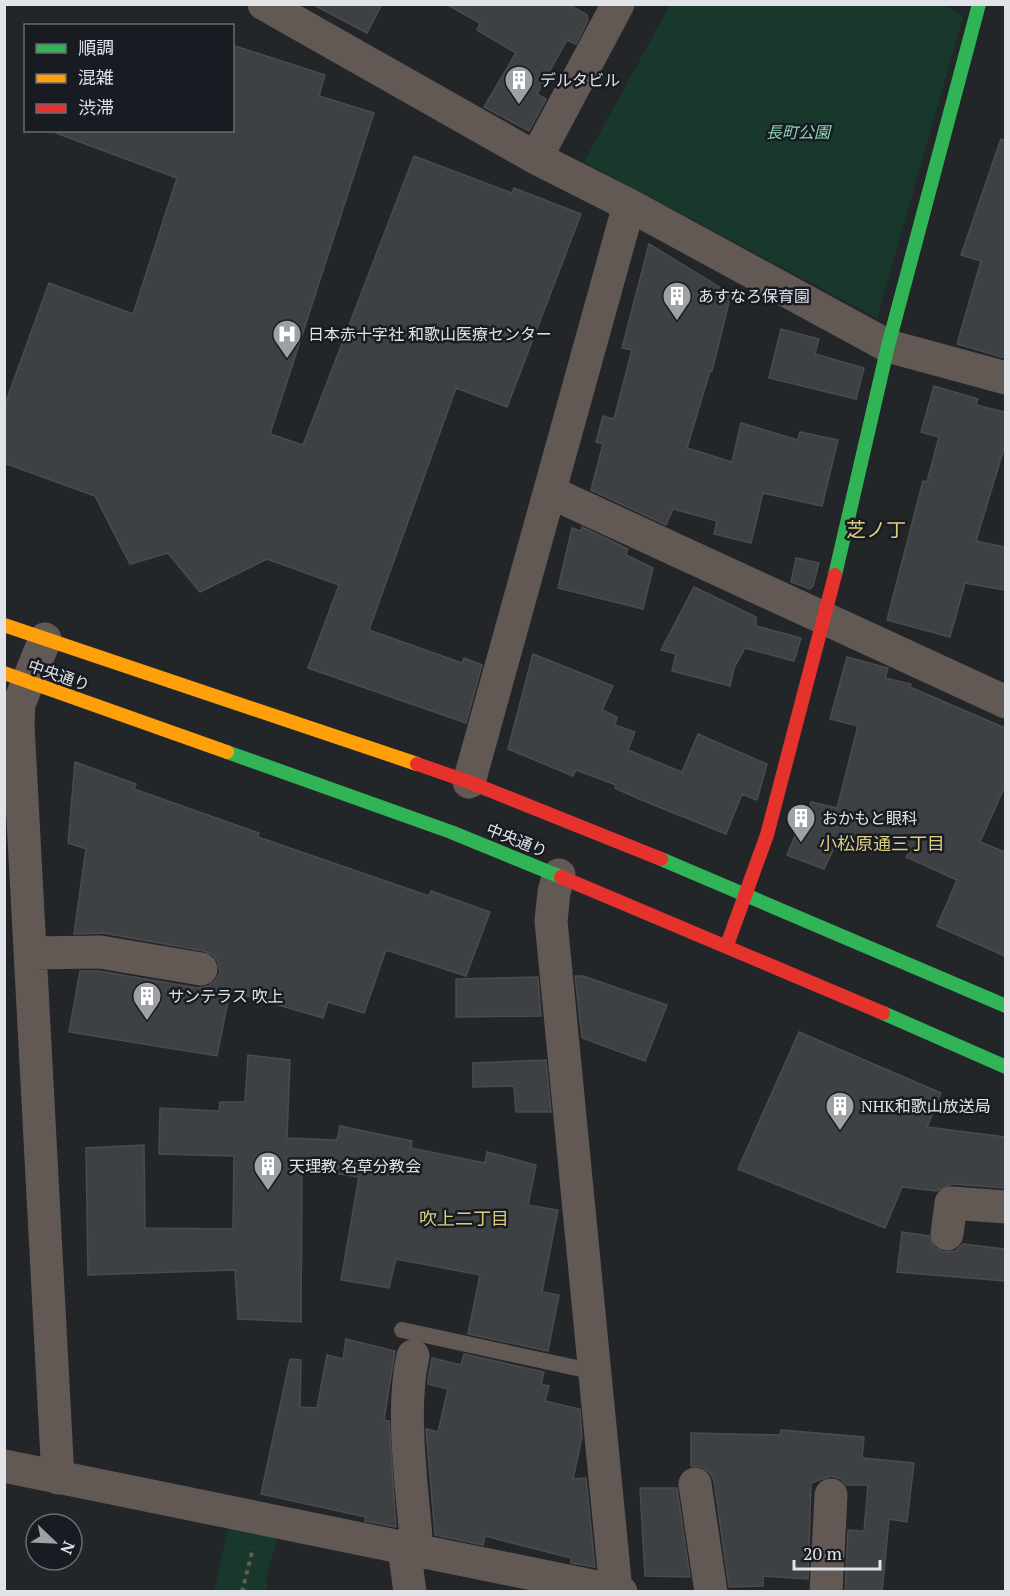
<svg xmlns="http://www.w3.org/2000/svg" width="1010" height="1596" font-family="'PT Serif','Noto Sans JP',serif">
  <rect width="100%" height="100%" fill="#232629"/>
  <path fill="#19382c" d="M942,4L963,17L877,318L584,162L670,5Z
    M229,1525L278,1537L266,1578L267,1591L214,1592Z"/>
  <path fill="#3e4144" stroke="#4a4b4e" stroke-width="1.5" d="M312,4H382L367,33Z
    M446,4H568L587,15L588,20L576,44L567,40L537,94L546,99L529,131L484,107L516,53L477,30L480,23Z
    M232,45L325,75L319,96L374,113L270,434L303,445L414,156L512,193L514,188L581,214L507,407L456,388L369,630L462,663L464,658L482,665L466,723L308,668L339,585L267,559L200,592L168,553L130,564L95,496L4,463V407L49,283L133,314L177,178L56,133L57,130H232Z
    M1001,139L1005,140V358L957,344L981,261L961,255Z
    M649,244L731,294L712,371H710L687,448L732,462L741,423L798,440L800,432L838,440L822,506L763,493L751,543L714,534L717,521L673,509L666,525L591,490L603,444L596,442L603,416L614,419L632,350L622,348Z
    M781,329L819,339L815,354L864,368L856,399L769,378Z
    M934,386L978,399L976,405L1005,412V445L976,541L1005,547V590L965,583L950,637L887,620L923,481L927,482L939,437L921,432Z
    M582,527L628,549L626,555L653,568L643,609L558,588L572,528L581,531Z
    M796,558L819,563L813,586L810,589L791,582Z
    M694,587L756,617V626L801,638L794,661L745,648L734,668L730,686L672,671L676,654L661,650Z
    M533,654L613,686L602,710L617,717L615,725L635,732L628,750L682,772L698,734L767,764L757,800L742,794L726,834L639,799L615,788L616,785L576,770L573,776L508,749Z
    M847,657L888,668L885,678L911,684L910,687L1005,728V786L980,842L1005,852V956L937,926L957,880L906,857L910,850L841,833L824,869L787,855L799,827L805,829L811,802L837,808L858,726L830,719Z
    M75,762L136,784L134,789L259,833L258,837L429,896L431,891L490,912L466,976L386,950L364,1013L328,1002L323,1018L230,991L217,1056L69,1032L80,971H99L198,988L208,986L215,981L220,972L218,962L213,955L204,951L103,933L74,934L86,849L68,843Z
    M575,976H583L667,1005L645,1061L582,1038Z
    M538,977L541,1016L456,1017V979Z
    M799,1032L941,1093L927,1127L1005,1137V1188L952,1184L937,1191L902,1187L885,1228L738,1169Z
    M248,1055L290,1060L287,1138L337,1140L340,1126L412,1141L411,1148L485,1163L487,1152L536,1165L528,1205L558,1210L542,1292L559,1295L548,1351L468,1334L480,1275L396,1259L389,1288L341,1280L359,1177L302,1168L301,1322L238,1319L235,1270L88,1275L86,1148L144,1145L145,1228L233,1229L234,1156L159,1154L160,1108L219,1111L220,1102H245Z
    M546,1060L551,1112H516L514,1086L473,1087V1063Z
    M902,1232L929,1236L935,1248L944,1252L955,1251L963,1244L1005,1249V1281L897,1272Z
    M346,1339L395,1351L384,1420L389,1421L396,1527L365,1521L366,1517L261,1494L290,1359L301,1360L300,1407L317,1408L327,1355L343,1359Z
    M464,1354L544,1372L541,1384L549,1386L545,1401L580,1409L582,1437L573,1479L586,1478L595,1567L571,1563V1558L485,1536L483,1545L435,1535L426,1429L438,1432L448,1389L428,1384V1380L432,1358L461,1365Z
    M781,1430L864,1437L862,1458L914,1463L907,1522L889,1519L882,1592H845L848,1530L864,1531L868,1485H846L841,1479L831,1476L811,1483L808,1579L763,1576V1586L729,1587L714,1481L710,1473L702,1467L691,1466V1433L780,1435Z
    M640,1488H677L690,1577L645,1576Z"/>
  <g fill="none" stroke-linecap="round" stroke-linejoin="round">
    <path stroke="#625c59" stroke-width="4" stroke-dasharray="4.5 4.5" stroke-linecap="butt" d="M242,1592L253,1548"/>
    <path stroke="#625854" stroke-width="16" d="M402,1330L595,1372"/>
    <path stroke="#625854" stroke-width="33" d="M264,4L536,158L629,205L888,346L1006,378
      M536,158L618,4
      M550,492L1006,702
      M45,639L19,704L18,725L58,1478
      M469,782L629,205
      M559,875L554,892L551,921L616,1591
      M30,953L100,952L201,969
      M947,1234L951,1203L1006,1207
      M413,1356C400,1412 413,1492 417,1551
      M4,1466L621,1592
      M695,1484L711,1592
      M404,1548L410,1592
      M826,1592L831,1495"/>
    <path stroke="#30b455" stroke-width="14" d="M835,575L888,346L979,4
      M227,752L451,832L561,877
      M661,859L1006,1006
      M883,1013L1006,1067"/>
    <path stroke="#ff9f0a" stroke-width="14" d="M4,625L417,764
      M4,673L227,752"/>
    <path stroke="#e5322d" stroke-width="14" d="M417,764L469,782L661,859
      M561,877L883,1013
      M727,945L767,835L835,575"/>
  </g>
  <defs>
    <g id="building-pin" transform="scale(1.5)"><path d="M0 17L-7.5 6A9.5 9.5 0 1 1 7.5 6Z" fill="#9ea1a4" stroke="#181b22"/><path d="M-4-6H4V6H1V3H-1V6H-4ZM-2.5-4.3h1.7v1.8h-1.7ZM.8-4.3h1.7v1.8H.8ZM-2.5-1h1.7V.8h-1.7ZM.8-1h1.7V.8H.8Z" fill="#fff"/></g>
    <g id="hospital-pin" transform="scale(1.5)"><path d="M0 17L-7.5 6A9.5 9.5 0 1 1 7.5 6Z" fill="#9ea1a4" stroke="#181b22"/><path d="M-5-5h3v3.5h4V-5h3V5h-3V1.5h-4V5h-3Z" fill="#fff"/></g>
  </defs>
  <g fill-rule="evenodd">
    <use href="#building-pin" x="519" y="80"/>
    <use href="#building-pin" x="677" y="296"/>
    <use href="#hospital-pin" x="287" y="334"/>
    <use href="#building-pin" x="801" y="818"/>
    <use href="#building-pin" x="147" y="996"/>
    <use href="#building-pin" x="840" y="1106"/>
    <use href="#building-pin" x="268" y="1166"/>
  </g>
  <g text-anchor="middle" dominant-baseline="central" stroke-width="5" stroke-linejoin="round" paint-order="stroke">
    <g font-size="16" fill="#e0e3e7" stroke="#181b22" text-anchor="start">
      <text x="540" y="80">デルタビル</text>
      <text x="698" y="296">あすなろ保育園</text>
      <text x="308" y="334">日本赤十字社 和歌山医療センター</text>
      <text x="822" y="818">おかもと眼科</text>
      <text x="168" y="996">サンテラス 吹上</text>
      <text x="861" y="1106">NHK和歌山放送局</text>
      <text x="289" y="1166">天理教 名草分教会</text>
    </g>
    <g font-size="16" font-style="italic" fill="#8ad7b6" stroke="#181b22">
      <text x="798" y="132">長町公園</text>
    </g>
    <g font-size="16" fill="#e0e3e7" stroke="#181b22">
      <text transform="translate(59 675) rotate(19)">中央通り</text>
      <text transform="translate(517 840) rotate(22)">中央通り</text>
    </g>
    <g font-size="18" fill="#dbcc7e" stroke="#181b22">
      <text x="882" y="843">小松原通三丁目</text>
      <text x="464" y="1218">吹上二丁目</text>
    </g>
    <g font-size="20" fill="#dbcc7e" stroke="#181b22">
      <text x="876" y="529">芝ノ丁</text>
    </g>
  </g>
  <rect width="1010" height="1596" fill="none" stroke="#e0e3e7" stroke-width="12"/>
  <rect x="24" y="24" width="210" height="108" fill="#181b22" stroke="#686b71" stroke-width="1.5"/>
  <rect x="36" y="44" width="30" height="9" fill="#30b455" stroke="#686b71" stroke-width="1.5"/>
  <text x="78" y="54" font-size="18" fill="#e0e3e7">順調</text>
  <rect x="36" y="74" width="30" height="9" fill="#ff9f0a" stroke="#686b71" stroke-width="1.5"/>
  <text x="78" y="84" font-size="18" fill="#e0e3e7">混雑</text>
  <rect x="36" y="104" width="30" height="9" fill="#e5322d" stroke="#686b71" stroke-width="1.5"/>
  <text x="78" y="114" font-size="18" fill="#e0e3e7">渋滞</text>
  <g transform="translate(54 1542) rotate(113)"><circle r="28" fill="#181b22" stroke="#686b71" stroke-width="1.5"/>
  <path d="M0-4.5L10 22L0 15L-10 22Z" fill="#9ea1a4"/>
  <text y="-9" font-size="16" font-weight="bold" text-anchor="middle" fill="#e0e3e7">N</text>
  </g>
  <path d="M794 1560v9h86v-9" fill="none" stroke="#e0e3e7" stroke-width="3"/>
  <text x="803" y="1560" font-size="18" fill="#e0e3e7" stroke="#181b22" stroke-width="4.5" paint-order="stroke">20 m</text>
</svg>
